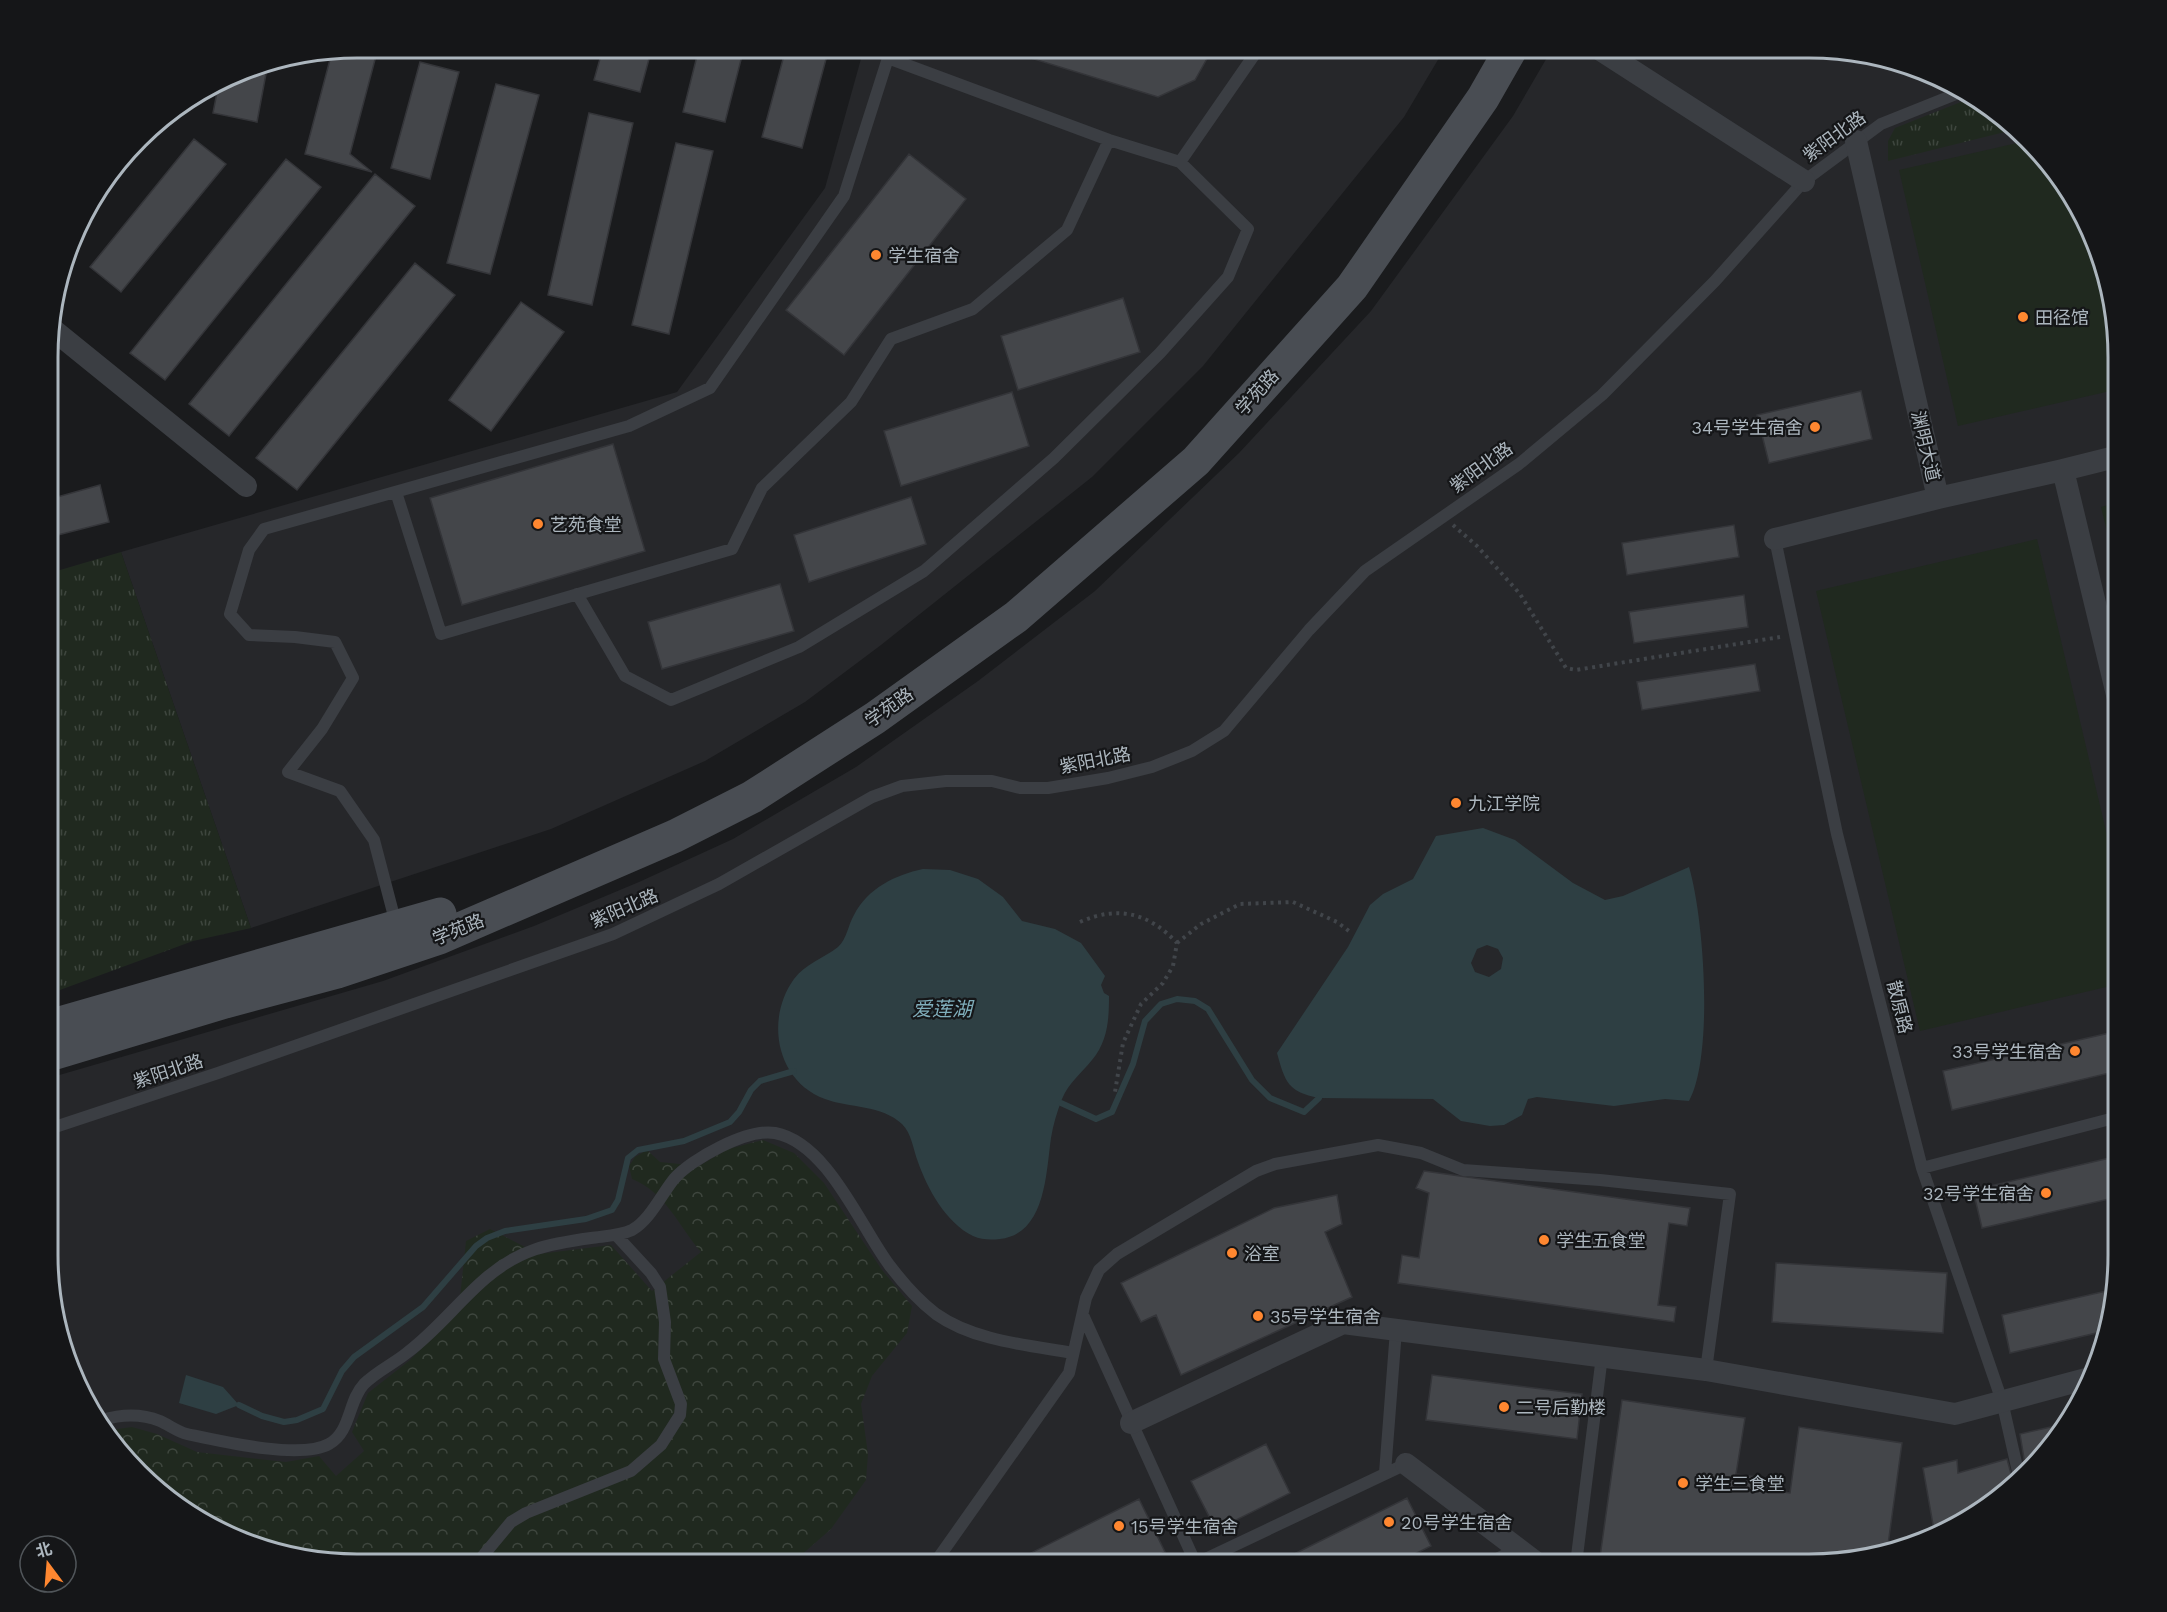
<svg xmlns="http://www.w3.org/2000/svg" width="2167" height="1612" font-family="'Work Sans','Noto Sans SC',sans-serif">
  <defs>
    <pattern id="grass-tufts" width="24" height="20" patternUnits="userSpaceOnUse" patternTransform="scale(1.5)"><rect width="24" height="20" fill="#20291f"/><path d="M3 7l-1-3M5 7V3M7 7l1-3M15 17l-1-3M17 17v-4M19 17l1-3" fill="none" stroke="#3e463e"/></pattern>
    <pattern id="forest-crowns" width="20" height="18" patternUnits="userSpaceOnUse" patternTransform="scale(1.5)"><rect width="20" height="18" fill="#20291f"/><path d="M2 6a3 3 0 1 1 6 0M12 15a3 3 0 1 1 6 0" fill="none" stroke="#3e463e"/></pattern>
  </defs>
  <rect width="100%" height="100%" fill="#1a1b1d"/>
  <path fill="#26272a" d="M864,48H1445L1404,117L1203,366L1092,477L881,645L805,702L705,761L551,829L251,928L121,552L677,392L825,188Z
    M1552,49H1829L1928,71L2013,125L2087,221L2109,278L2119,357L2118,1275L2095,1373L2042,1458L1946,1532L1870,1558L1809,1564L338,1563L239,1541L154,1487L80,1392L49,1275V1078L383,981L534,926L639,882L733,839L856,767L978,681L1095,591L1239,453L1371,311L1513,116Z"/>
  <path fill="url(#grass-tufts)" d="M1971,98L2017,129L1888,161V141L1895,128Z
    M121,552L251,928L193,941L49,994L50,573Z"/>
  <path fill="url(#forest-crowns)" d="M763,1140L794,1153L824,1183L882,1270L912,1306L907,1333L872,1376L861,1404L868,1454L866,1480L831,1529L791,1564L338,1563L239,1541L154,1487L110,1430L132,1427L157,1434L197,1452L286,1462L319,1456L336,1476L364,1451L352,1432L368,1393L410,1360L455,1314L460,1297L466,1241L490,1229L539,1254L611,1245L652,1291L701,1252C678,1225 666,1193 632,1179L629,1166L635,1157L647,1150L660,1162L699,1166L728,1149Z"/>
  <path fill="#20291f" d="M2026,141C2043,163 2075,198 2088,222C2114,272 2119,334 2119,389L1958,426L1899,170Z
    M2119,502V580L2101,507Z
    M2037,539L2119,886V984L1920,1031L1816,591Z"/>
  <path fill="#2e3f43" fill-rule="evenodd" d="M1483,828L1515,840L1573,883L1605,900L1623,896L1689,867C1704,917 1714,1056 1689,1101L1665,1099L1614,1106L1537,1097L1528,1099L1522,1115L1504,1125L1490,1126L1461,1121L1433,1099L1319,1098C1288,1092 1285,1082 1277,1053L1348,947L1370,905L1383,894L1413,879L1436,836ZM1487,945L1498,949L1503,958L1501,969L1489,977L1475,972L1471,963L1477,949Z
    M923,869L950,870L978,879L1003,897L1022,921L1055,929L1081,943L1105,976L1101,985L1104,993L1109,996C1109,1019 1108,1041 1092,1060C1081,1074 1069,1082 1062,1099C1057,1112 1053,1125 1051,1138C1046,1172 1046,1234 1000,1239C991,1240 982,1240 973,1236C946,1223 927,1188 918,1162C913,1149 912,1134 902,1124C882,1105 849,1108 825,1099C776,1081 765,1019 794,979C805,964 824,958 838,947C847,939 848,925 854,915C868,888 895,875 923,869Z
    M186,1375L223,1387L239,1405L216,1414L179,1403Z"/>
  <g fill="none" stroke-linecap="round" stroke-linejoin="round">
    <path stroke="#2e3f43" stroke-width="6" d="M1061,1103L1096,1119L1112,1112L1133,1064L1145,1021L1161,1004L1177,999L1195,1001L1208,1009L1252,1080L1270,1098L1304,1112L1319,1098
      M239,1405L262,1416L284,1422L297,1420L323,1409L342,1371L354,1357L423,1307L476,1246L487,1238L505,1231L586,1219L612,1210L618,1200L628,1158L638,1150L684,1141L730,1122L739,1112L751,1090L760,1081L794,1071"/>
  </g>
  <path fill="#44464a" stroke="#343539" stroke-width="1.5" d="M357,48L377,52L350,154L372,172L305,154L332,52Z
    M603,48H652L640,92L594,80Z
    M699,48H744L725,122L683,112Z
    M786,48H829L802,148L762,137Z
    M1012,48H1213L1195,80L1158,97L1011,52Z
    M420,62L459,72L430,179L391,168Z
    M268,63L257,122L213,113L218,87L258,65Z
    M496,84L539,95L490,274L447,263Z
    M589,113L633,123L592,305L548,295Z
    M194,139L226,164L121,292L90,267Z
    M676,143L713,151L669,334L632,325Z
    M909,154L966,199L844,355L786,310Z
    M286,159L321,187L165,380L130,353Z
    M375,174L415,206L229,436L189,404Z
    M415,263L455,295L297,490L256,458Z
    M1123,298L1140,352L1018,390L1001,336Z
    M521,302L564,332L491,431L449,400Z
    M1861,391L1872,439L1769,463L1757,415Z
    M1012,392L1029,446L901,486L884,431Z
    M613,444L645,551L462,605L430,498Z
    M100,485L109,522L50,537V499Z
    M911,497L926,544L809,582L794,535Z
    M1734,525L1739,557L1627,575L1622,543Z
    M780,584L794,631L662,669L648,622Z
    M1744,595L1748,627L1634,643L1629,612Z
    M1755,664L1760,691L1642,710L1637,682Z
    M2118,1031V1071L1952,1110L1943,1071Z
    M2118,1156V1197L1982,1228L1973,1190Z
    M1424,1171L1690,1208L1687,1226L1669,1223L1658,1305L1676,1307L1674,1322L1398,1283L1402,1255L1419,1258L1429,1193L1416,1188Z
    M1337,1195L1342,1224L1325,1232L1352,1297L1181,1375L1156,1315L1141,1322L1121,1283L1274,1208Z
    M1776,1263L1947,1273L1943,1333L1772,1322Z
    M2115,1289L2105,1331L2010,1353L2002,1315Z
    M1432,1375L1582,1394L1577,1439L1426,1420Z
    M1622,1400L1745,1418L1736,1474L1756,1477L1755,1488L1790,1493L1799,1427L1902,1443L1887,1552L1870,1558L1809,1564H1678L1624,1555L1623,1564H1599Z
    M2064,1424L2042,1458L2026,1471L2020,1434Z
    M1266,1444L1290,1493L1216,1530L1191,1481Z
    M2007,1459L2013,1481L1946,1532L1935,1536L1923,1468L1957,1460L1958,1473Z
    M1407,1498L1431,1546L1395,1564H1274Z
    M1139,1499L1165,1552L1142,1564H1009Z"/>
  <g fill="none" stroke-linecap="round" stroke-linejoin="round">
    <path stroke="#41454a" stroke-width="4" stroke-dasharray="3 4.5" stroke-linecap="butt" d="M1453,525L1477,546L1520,594L1566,668L1576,670L1780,637
      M1080,922C1118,905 1149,913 1177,943L1173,966L1163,983L1141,1004L1123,1043L1115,1092
      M1177,943L1201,924L1240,904L1293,902L1337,922L1349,931"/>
    <path stroke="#3b3e43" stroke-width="12" d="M396,492L441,634L732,549L762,488L851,402L891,339L973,309L1067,230L1109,140
      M1775,539L1837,834L1922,1168L2002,1401L2019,1476
      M577,594L625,676L671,700L799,647L924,571L1054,458L1160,353L1228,277L1248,229L1180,162
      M396,924L374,840L340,791L288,772L322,729L353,678L335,642L295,637L249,635L230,614L249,550L264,529L629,426L710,388L844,196L888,58L1109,140L1180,162L1259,48
      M49,1129L218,1073L613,934L719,884L872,797L902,786L946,781H992L1020,788H1048L1108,778L1152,767L1192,751L1224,731L1309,630L1365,571L1519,464L1602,395L1715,281L1804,181L1881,124L1961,92
      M1922,1168L2118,1117
      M1083,1315L1196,1564
      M102,1420C122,1414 140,1413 160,1421C169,1425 178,1432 187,1434C220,1441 300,1460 329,1444C351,1432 348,1401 364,1384C377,1371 395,1363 408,1352C437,1330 459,1301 486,1278C520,1249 548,1244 591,1238C604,1236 619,1236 632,1230C650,1220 661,1195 674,1179C691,1159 748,1128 775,1133C828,1143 861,1228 890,1266C903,1283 919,1301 936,1314C974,1341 1028,1345 1073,1353
      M1385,1473L1396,1330
      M477,1563L511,1522L526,1513L631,1471L661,1445L680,1415L681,1404L664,1359L665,1322L660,1287L651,1273L616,1235
      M934,1564L1069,1373L1086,1298L1099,1270L1117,1254L1256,1171L1275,1164L1378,1145L1421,1153L1463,1170L1600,1180L1730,1194L1706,1370
      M1195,1564L1406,1464
      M1486,1564L1518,1549
      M1576,1564L1602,1356"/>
    <path stroke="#3b3e43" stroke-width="22" d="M1599,49L1804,181
      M1856,141L1938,498L2063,470L2119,703
      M51,328L246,486
      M2063,470L2119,456
      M1775,539L1938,498
      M1131,1423L1343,1323L1706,1370L1955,1414L2093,1377
      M1406,1464L1538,1564"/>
    <path stroke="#494d53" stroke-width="33" d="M49,1026L440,914
      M49,1055L225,1002L337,972L439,938L675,836L752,797L875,718L1016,617L1196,461L1352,287L1483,98L1511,49"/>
  </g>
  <g fill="#ff8730" stroke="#151618" stroke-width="2">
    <circle cx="876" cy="255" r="6"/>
    <circle cx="2023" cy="317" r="6"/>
    <circle cx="1815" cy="427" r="6"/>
    <circle cx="538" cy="524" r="6"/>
    <circle cx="1456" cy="803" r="6"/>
    <circle cx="2075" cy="1051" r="6"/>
    <circle cx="2046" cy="1193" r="6"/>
    <circle cx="1544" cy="1240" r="6"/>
    <circle cx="1232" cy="1253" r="6"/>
    <circle cx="1258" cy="1316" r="6"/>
    <circle cx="1504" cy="1407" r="6"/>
    <circle cx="1683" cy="1483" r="6"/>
    <circle cx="1389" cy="1522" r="6"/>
    <circle cx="1119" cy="1526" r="6"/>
  </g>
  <g text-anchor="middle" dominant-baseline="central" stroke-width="4.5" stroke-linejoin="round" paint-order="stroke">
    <g font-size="18" fill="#acb6be" stroke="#151618">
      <text transform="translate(1834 136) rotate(-36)">紫阳北路</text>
      <text transform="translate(1257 392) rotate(-48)">学苑路</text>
      <text transform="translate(1926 446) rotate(77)">渊明大道</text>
      <text transform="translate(1481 467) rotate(-36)">紫阳北路</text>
      <text transform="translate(889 707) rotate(-35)">学苑路</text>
      <text transform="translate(1095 760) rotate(-11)">紫阳北路</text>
      <text transform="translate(624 908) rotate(-23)">紫阳北路</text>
      <text transform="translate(458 929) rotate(-22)">学苑路</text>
      <text transform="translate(1900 1007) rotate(76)">散原路</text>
      <text transform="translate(168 1071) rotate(-18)">紫阳北路</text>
    </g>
    <g font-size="18" fill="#acb6be" stroke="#151618" text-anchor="start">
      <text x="888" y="255">学生宿舍</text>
      <text x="2035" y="317">田径馆</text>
      <text x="1803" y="427" text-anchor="end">34号学生宿舍</text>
      <text x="550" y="524">艺苑食堂</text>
      <text x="1468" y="803">九江学院</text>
      <text x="2063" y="1051" text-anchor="end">33号学生宿舍</text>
      <text x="2034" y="1193" text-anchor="end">32号学生宿舍</text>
      <text x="1556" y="1240">学生五食堂</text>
      <text x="1244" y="1253">浴室</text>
      <text x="1270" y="1316">35号学生宿舍</text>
      <text x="1516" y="1407">二号后勤楼</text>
      <text x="1695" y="1483">学生三食堂</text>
      <text x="1401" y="1522">20号学生宿舍</text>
      <text x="1131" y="1526">15号学生宿舍</text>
    </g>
    <g font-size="20" font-style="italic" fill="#80aebb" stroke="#151618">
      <text x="942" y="1009">爱莲湖</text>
    </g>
  </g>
  <path d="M0 0H2167V1612H0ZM357 58H1809A299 299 0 0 1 2108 357V1255A299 299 0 0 1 1809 1554H357A299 299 0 0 1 58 1255V357A299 299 0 0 1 357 58Z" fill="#151618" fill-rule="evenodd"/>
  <path fill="none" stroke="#acb6be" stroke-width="3" d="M357 58H1809A299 299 0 0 1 2108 357V1255A299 299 0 0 1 1809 1554H357A299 299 0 0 1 58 1255V357A299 299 0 0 1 357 58Z"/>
  <g transform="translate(48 1564) rotate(344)"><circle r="28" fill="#151618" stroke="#51565a" stroke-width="1.5"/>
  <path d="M0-4.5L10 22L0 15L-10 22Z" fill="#ff8730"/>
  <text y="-9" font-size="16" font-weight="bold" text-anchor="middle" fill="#acb6be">北</text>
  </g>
</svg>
